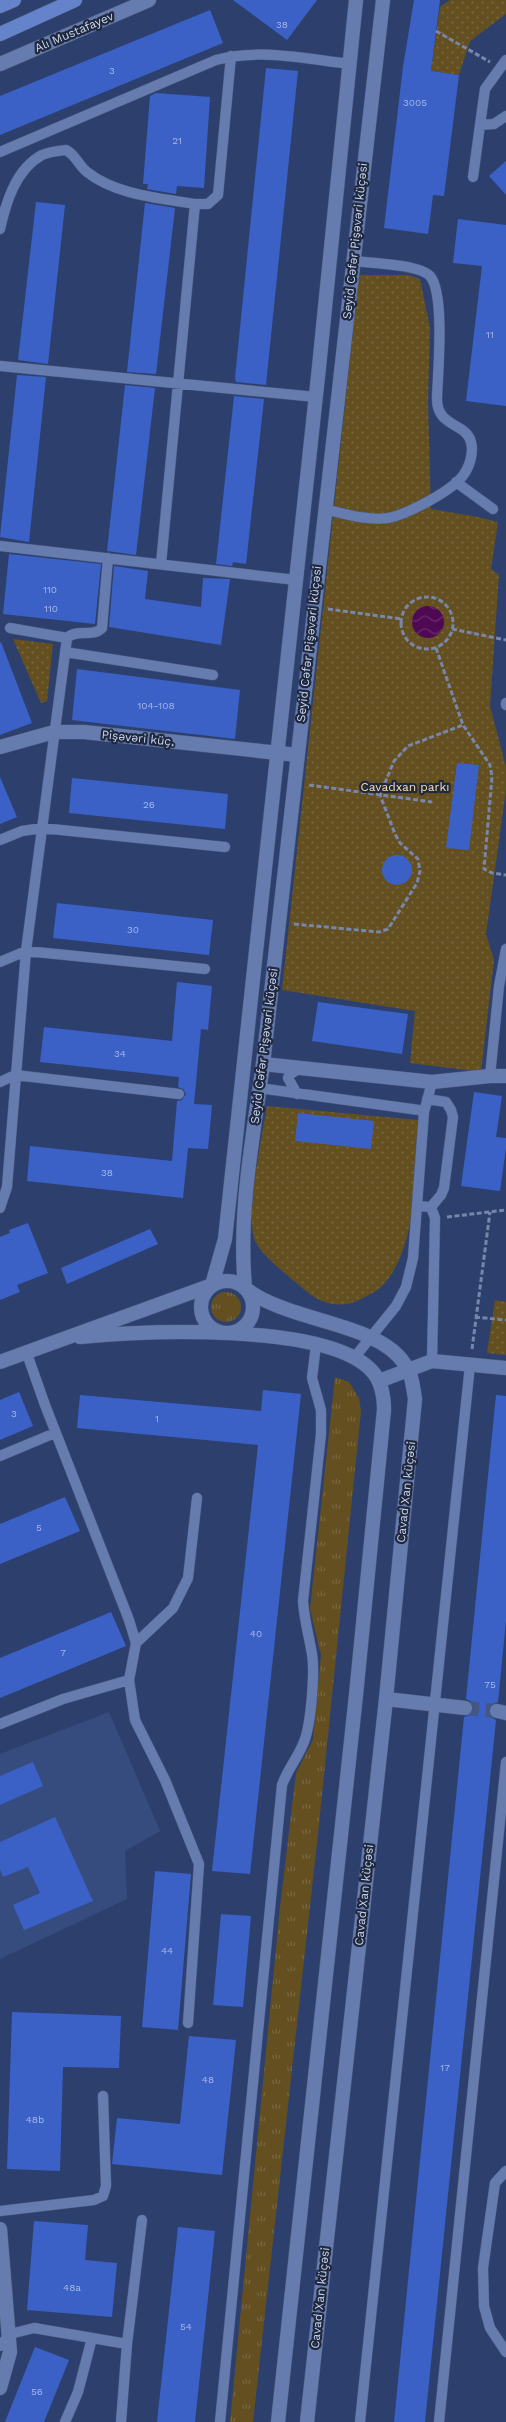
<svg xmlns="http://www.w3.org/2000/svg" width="506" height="2422" font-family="'Work Sans',sans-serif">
  <defs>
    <pattern id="grass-tufts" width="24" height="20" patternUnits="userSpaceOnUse" patternTransform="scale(1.25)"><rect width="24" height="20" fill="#634f20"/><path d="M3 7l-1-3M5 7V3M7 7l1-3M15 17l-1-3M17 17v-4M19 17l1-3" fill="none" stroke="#786741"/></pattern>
    <pattern id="park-dots" width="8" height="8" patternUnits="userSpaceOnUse" patternTransform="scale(1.25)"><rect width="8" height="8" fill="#634f20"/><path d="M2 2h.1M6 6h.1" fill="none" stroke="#786741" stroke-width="1.8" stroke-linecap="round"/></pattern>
    <pattern id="water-waves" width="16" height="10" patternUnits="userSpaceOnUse" patternTransform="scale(1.25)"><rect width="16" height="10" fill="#4f0953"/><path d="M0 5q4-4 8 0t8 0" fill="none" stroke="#672c6c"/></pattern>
  </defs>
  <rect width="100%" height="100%" fill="#2d406d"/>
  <path fill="#364c7e" d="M109,1712L160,1831L125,1851L127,1899L0,1959V1754Z"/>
  <path fill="url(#grass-tufts)" d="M211 1307a15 15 0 1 1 30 0a15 15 0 1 1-30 0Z
    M335,1377L349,1382L359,1398L361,1411L318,1834L253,2422H230L280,1907L296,1773L313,1740L321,1655L310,1609Z"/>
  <path fill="url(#park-dots)" d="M450,0H506V14L470,41L459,75L431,71L440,7Z
    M359,275H408L420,279L430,328L428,403L431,509L478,517L498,522L491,569L499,575L490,706L506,767V790L486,934L494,960L481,1072L410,1063L415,1011L282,990Z
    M13,639L53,644L47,701L41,703Z
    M267,1106L418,1120C414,1171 419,1244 384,1284C378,1291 367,1296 359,1300C341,1309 321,1304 306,1291C293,1279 259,1255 254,1238C246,1211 262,1137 267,1106Z
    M495,1300L506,1302V1355L487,1353Z"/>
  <path fill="url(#water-waves)" d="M412 622a16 16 0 1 1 32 0a16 16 0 1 1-32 0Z"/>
  <path fill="#3b61c7" d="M233,0H317L287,40Z
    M414,0H440L431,71L459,75L444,196L433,195L428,234L384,228L403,67Z
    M210,10L223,43L0,135V96Z
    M266,68L298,71L266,385L236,382L235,378Z
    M156,93L210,97L204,188L177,186L176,194L147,189L148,184H143L150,96Z
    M506,161V195L489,176Z
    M36,202L65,205L48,364L18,360Z
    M145,203L175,208L156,374L127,372Z
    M458,219L506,225V406L466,401L482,266L453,263Z
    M17,375L46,377L29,542L0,537Z
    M125,385L155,388L136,555L107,551Z
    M234,396L264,399L246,564L233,562L232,566L216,564Z
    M9,554L101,564L95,624L3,614Z
    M114,566L148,571L145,599L201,607L203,578L230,579L221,645L109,627Z
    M1,642L32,723L0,735V643Z
    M77,669L240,690L235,739L72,720Z
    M457,763L479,765L469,850L446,848Z
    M0,777L17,817L0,824Z
    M72,778L228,794L225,829L69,813Z
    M382 870a15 15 0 1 1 30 0a15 15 0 1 1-30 0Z
    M57,903L213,920L209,955L53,938Z
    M177,982L212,986L208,1030L201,1029L194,1104L212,1105L208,1149L188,1148L183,1198L27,1181L30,1146L172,1161L177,1101L182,1100L186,1094L183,1089L178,1087L179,1077L40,1062L44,1027L172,1041Z
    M318,1002L408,1014L402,1054L312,1041Z
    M474,1092L502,1096L496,1137L506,1138V1148L500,1191L461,1186Z
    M298,1113L374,1121L371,1149L295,1141Z
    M28,1223L48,1273L17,1285L20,1292L0,1300V1237L10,1233L9,1230Z
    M150,1229L158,1244L67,1284L61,1268Z
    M263,1390L301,1394L250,1874L212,1871L258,1445L77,1428L80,1395L261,1411Z
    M19,1392L33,1426L0,1440V1400Z
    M496,1395L506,1396V1621L498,1702L491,1705L488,1710L491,1717L496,1720L425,2422H394L464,1717L472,1714L474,1708L471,1701L466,1699Z
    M65,1497L80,1531L0,1564V1524Z
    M111,1612L126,1646L0,1698V1658Z
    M33,1762L43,1786L0,1805V1776Z
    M55,1817L93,1901L24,1930L13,1905L40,1893L28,1867L3,1877L0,1869V1842Z
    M155,1871L191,1874L178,2030L142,2027Z
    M221,1914L251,1916L243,2007L213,2005Z
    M12,2012L121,2016L119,2068L63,2067L60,2171L7,2169Z
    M189,2036L236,2040L222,2175L112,2164L117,2118L180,2124Z
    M34,2221L88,2225L85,2260L117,2263L112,2317L27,2310Z
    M178,2227L215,2231L195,2422H157Z
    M35,2347L69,2360L44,2422H5Z"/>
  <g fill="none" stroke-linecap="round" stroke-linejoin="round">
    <path stroke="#445681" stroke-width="14" stroke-dasharray="14 7" stroke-linecap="butt" d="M465,1708L497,1711"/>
    <g stroke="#4b5a80" stroke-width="11">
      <path id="service" d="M506,60L485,89L480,125L494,124L506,116
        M0,152L216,60C259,48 306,59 350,64
        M473,177L480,125
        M0,229C6,202 16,169 42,155C49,152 58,151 66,150C76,155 78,165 87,172C116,195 159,198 195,204
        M0,366L316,397
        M456,482L493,509
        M324,509C345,514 368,521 388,518C406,515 449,492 461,478C469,469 474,454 471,442C466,422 436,428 437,397C438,372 445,293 430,276C419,264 370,263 353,261
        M0,546L296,580
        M161,564L195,204H208L218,195L231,56
        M10,628L67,638
        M65,652L213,675
        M506,703V705
        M0,840L22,831L42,828L225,847
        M0,962L26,951L205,969
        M490,1076L499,986L506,949
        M0,1082L15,1075L179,1094
        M259,1088L419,1110L424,1112
        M297,1094L288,1078L290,1074L301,1068
        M427,1099L446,1102L451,1110L453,1117L444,1188L441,1195L431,1207
        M417,1206L431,1207L435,1218L432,1361
        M0,1208L7,1187L26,951L67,638C77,628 93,638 102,628L108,558
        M26,1351L45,1405L129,1620L136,1643L129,1680L135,1720L165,1780L199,1864L188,2023
        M354,1358L396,1306L406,1287L413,1258L424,1112L432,1082
        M0,1456L55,1433
        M136,1643L173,1608L188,1578L197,1498
        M0,1724L63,1699L129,1680
        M506,2171L495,2183L483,2268L484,2306L490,2328L506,2352
        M0,2211L94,2200L103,2196L106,2186L103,2096
        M0,2346L10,2334L34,2328L127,2344
        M65,2422L78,2392L92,2338
        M121,2422L127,2344L142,2220
        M220,2422L282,1785C288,1768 300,1755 305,1739C311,1721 315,1673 312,1654C309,1636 304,1619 303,1601L321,1434V1410L312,1378L316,1345
        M360,2422L470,1365
        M439,2422L506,1762"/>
    </g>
    <g stroke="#4b5a80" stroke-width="15">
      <path id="minor" d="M0,747L54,732H84L297,755
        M263,1064L432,1082L490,1076H506
        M379,1381L432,1361L506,1368
        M386,1699L465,1708
        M497,1711L506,1713
        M0,2229L10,2352L0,2388"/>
    </g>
    <g stroke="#4b5a80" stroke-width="15">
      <path id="tertiary" d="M201 1307a26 26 0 1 1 52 0a26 26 0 1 1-52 0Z
        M80,1337C143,1331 327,1322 372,1371C382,1382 384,1396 384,1410L356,1695L278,2422
        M0,1362L212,1285L225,1239L319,367L356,0
        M307,2422L386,1699L415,1399C413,1387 412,1373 404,1363C377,1322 287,1322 245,1288C238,1213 253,1138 263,1064L383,0"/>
    </g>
    <g stroke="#4b5a80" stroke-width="15">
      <path id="secondary" d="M0,64L149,0"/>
    </g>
    <g stroke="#4b5a80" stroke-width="15">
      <path id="primary" d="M0,6L14,0
        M0,34L75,0"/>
    </g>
    <path stroke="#7787ac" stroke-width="3" stroke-dasharray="5 2.5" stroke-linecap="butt" d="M436,31L490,62
      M401 623a26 26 0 1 1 52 0a26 26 0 1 1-52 0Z
      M328,609L402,619
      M452,629L506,640
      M436,648L463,725L490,765L492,777L484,869L492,873L506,875
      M309,785L432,802
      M294,924L379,932L388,929L417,883L420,871L418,859L400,843L395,834L380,795L394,761L408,746L463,725
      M447,1217L506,1210
      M475,1317L506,1320
      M472,1349L490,1212"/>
    <use href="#service" stroke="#667cae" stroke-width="10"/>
    <use href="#minor" stroke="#667cae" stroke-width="14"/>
    <use href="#tertiary" stroke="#667cae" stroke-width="14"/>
    <use href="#secondary" stroke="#667cae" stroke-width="14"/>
    <use href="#primary" stroke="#6483cb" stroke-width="14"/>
  </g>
  <g text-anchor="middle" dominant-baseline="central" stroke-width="4.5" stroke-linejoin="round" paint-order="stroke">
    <g font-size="10" fill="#a6b8e6">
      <text x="282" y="24">38</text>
      <text x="112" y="70">3</text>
      <text x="415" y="102">3005</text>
      <text x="177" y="140">21</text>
      <text x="490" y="334">11</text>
      <text x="50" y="589">110</text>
      <text x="51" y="608">110</text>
      <text x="156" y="705">104-108</text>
      <text x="149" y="804">26</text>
      <text x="133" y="929">30</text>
      <text x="120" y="1053">34</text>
      <text x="107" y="1172">38</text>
      <text x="14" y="1413">3</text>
      <text x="157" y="1418">1</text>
      <text x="39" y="1527">5</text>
      <text x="256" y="1633">40</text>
      <text x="63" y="1652">7</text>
      <text x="490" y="1684">75</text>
      <text x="167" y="1950">44</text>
      <text x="445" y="2067">17</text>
      <text x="208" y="2079">48</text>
      <text x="35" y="2119">48b</text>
      <text x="72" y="2287">48a</text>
      <text x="186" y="2326">54</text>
      <text x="37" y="2391">56</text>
    </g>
    <g font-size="12" fill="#c9d5f1" stroke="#1f283d">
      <text transform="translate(74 32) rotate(-23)">Alı Mustafayev</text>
      <text transform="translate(355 241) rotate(-84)">Seyid Cəfər Pişəvəri küçəsi</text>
      <text transform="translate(309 644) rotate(-84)">Seyid Cəfər Pişəvəri küçəsi</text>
      <text transform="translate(138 738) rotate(6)">Pişəvəri küç.</text>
      <text transform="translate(264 1046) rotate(-83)">Seyid Cəfər Pişəvəri küçəsi</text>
      <text transform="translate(406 1492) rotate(-84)">Cavad Xan küçəsi</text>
      <text transform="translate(364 1895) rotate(-84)">Cavad Xan küçəsi</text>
      <text transform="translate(320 2298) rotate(-84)">Cavad Xan küçəsi</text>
    </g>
    <g font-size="12" fill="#f9dea6" stroke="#1f283d">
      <text x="405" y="787">Cavadxan parkı</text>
    </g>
  </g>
</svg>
